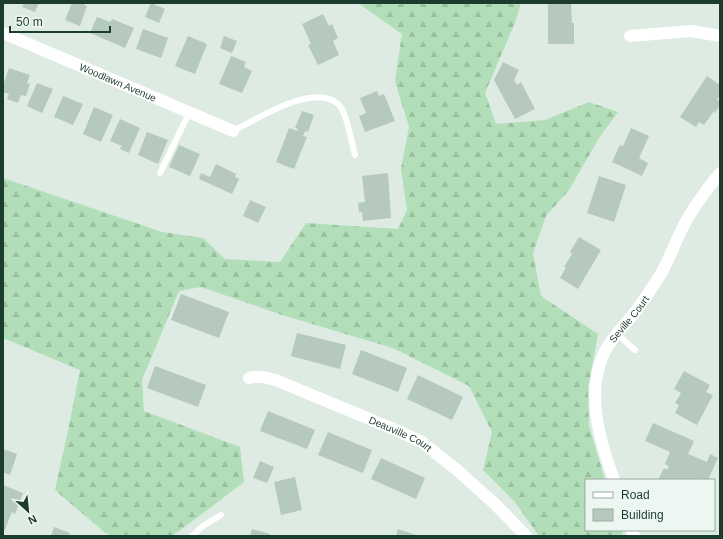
<svg xmlns="http://www.w3.org/2000/svg" width="723" height="539" font-family="Helvetica,sans-serif">
  <defs>
    <pattern id="forest-firs" width="22" height="20" patternUnits="userSpaceOnUse"><rect width="22" height="20" fill="#b2dfb9"/><path d="M5 1l3.5 6h-7zM16 11l3.5 6h-7z" fill="#99c09f"/></pattern>
  </defs>
  <rect width="100%" height="100%" fill="#ddebe3"/>
  <path fill="url(#forest-firs)" d="M358,3H521L516,20L485,93L496,124L545,120L589,102L618,112L599,138L569,190L546,216L533,253L541,296L598,334L588,388L589,426L605,480H586V530H622L623,534L616,536H539L514,501L483,470L492,432L469,386L393,348L282,315L201,287L179,291L142,380L144,411L240,447L244,482L198,517L172,536H111L103,531L55,490L69,426L80,370L3,338V178L162,232L203,238L225,259L280,262L306,223L398,229L407,210L401,169L409,127L395,81L402,34Z"/>
  <path fill="#b5c9be" d="M24,3H39L35,12L22,7Z
    M72,3H85L84,5L87,6L80,26L65,20Z
    M151,3L165,9L159,23L145,17Z
    M548,3H571L572,23H574V44H548Z
    M323,14L329,26L332,24L338,38L333,41L339,55L318,65L308,45L311,44L302,24Z
    M97,17L110,22L112,19L134,28L125,48L90,33Z
    M143,29L168,38L161,58L136,49Z
    M188,36L207,44L195,74L175,66Z
    M224,36L237,41L232,53L220,48Z
    M231,56L246,62L244,67L252,71L242,93L219,84Z
    M503,62L519,70L514,80L517,85L521,82L535,109L515,119L494,80Z
    M9,68L30,75L27,83L30,84L26,96L21,95L18,103L7,99L9,94L3,92V86Z
    M707,76L720,85V95L717,100L720,102V105L715,113L714,111L704,125L699,122L696,127L680,117Z
    M37,83L53,89L42,113L27,106Z
    M377,91L379,96L384,94L395,121L365,132L359,116L366,113L360,98Z
    M63,96L83,104L73,125L54,117Z
    M94,107L113,115L101,142L83,134Z
    M302,111L314,115L308,132L305,131L303,136L307,137L294,169L276,162L289,128L297,131L298,129L295,128Z
    M120,119L140,128L129,153L120,149L122,146L110,141Z
    M631,128L649,136L639,158L648,163L642,176L612,162L620,145L623,146Z
    M147,132L168,140L158,164L138,155Z
    M179,145L200,154L190,176L169,167Z
    M216,164L236,174L235,177L239,179L232,194L199,179L201,173L210,177Z
    M388,173L391,218L363,221L362,212H359L358,203L365,202L362,176Z
    M599,176L626,185L614,222L587,213Z
    M250,200L266,207L258,223L243,216Z
    M579,237L601,250L578,289L560,278L566,267H564L572,254L570,252Z
    M181,294L229,312L219,338L171,320Z
    M297,333L346,345L340,369L291,356Z
    M361,350L407,368L398,392L352,374Z
    M155,366L206,385L198,407L147,388Z
    M684,371L710,385L706,392L713,395L697,425L675,413L679,405L675,403L681,393L674,389Z
    M418,375L463,397L452,420L407,399Z
    M268,411L315,430L307,449L260,431Z
    M653,423L694,441L688,454L707,462L710,454L718,458L708,480L701,478L700,480H658L664,468L667,470L669,466L665,464L670,452L645,441Z
    M328,432L372,450L363,473L318,455Z
    M3,449L17,454L10,475L3,472Z
    M381,458L425,478L416,499L371,479Z
    M260,461L274,467L267,483L253,478Z
    M295,477L302,510L281,515L274,482Z
    M3,485L23,493L15,514L12,512L3,534Z
    M54,527L70,533L69,536H51Z
    M252,529L270,534V536H250Z
    M398,529L416,535L415,536H396Z"/>
  <g fill="none" stroke-linecap="round" stroke-linejoin="round">
    <path stroke="#fff" stroke-width="6" d="M233,131C257,119 317,80 340,106C347,114 352,144 355,155
      M160,173L189,113
      M617,334L635,350
      M192,536L203,526L221,515"/>
    <g stroke="#fff" stroke-width="12">
      <path id="s1" d="M3,33L233,131"/>
      <path d="M630,36L691,31L720,36"/>
      <path id="s2" d="M249,378C260,375 268,378 278,381L396,430L422,442L457,470L495,504L526,536"/>
      <path id="s3" d="M614,480C600,441 585,394 604,353C611,338 625,325 635,312C644,301 651,289 659,277C669,261 675,242 684,225C694,206 707,189 720,173"/>
      <path d="M632,530L634,536"/>
    </g>
  </g>
  <g text-anchor="middle" dominant-baseline="central" stroke-width="3" stroke-linejoin="round" paint-order="stroke">
    <g font-size="10" fill="#1d3c30" stroke="#edf7f1">
      <text stroke="none"><textPath href="#s1" startOffset="125">Woodlawn Avenue</textPath></text>
      <text stroke="none"><textPath href="#s3" startOffset="173">Seville Court</textPath></text>
      <text stroke="none"><textPath href="#s2" startOffset="163">Deauville Court</textPath></text>
    </g>
  </g>
  <rect width="723" height="539" fill="none" stroke="#1d3c30" stroke-width="8"/>
  <rect x="585" y="479" width="130" height="52" fill="#edf7f1" stroke="#9aaca4"/>
  <rect x="593" y="492" width="20" height="6" fill="#ffffff" stroke="#9aaca4"/>
  <text x="621" y="499" font-size="12" fill="#1d3c30">Road</text>
  <rect x="593" y="509" width="20" height="12" fill="#b5c9be" stroke="#9aaca4"/>
  <text x="621" y="519" font-size="12" fill="#1d3c30">Building</text>
  <g transform="translate(28 511) rotate(153)" stroke="#edf7f1" stroke-width="3" paint-order="stroke">
  <path d="M0-3L7 15L0 10L-7 15Z" fill="#1d3c30"/>
  <text y="-6" font-size="11" font-weight="bold" text-anchor="middle" fill="#1d3c30">N</text>
  </g>
  <path d="M10 26v6h100v-6" fill="none" stroke="#1d3c30" stroke-width="2"/>
  <text x="16" y="26" font-size="12" fill="#1d3c30" stroke="#edf7f1" stroke-width="3" paint-order="stroke">50 m</text>
</svg>
